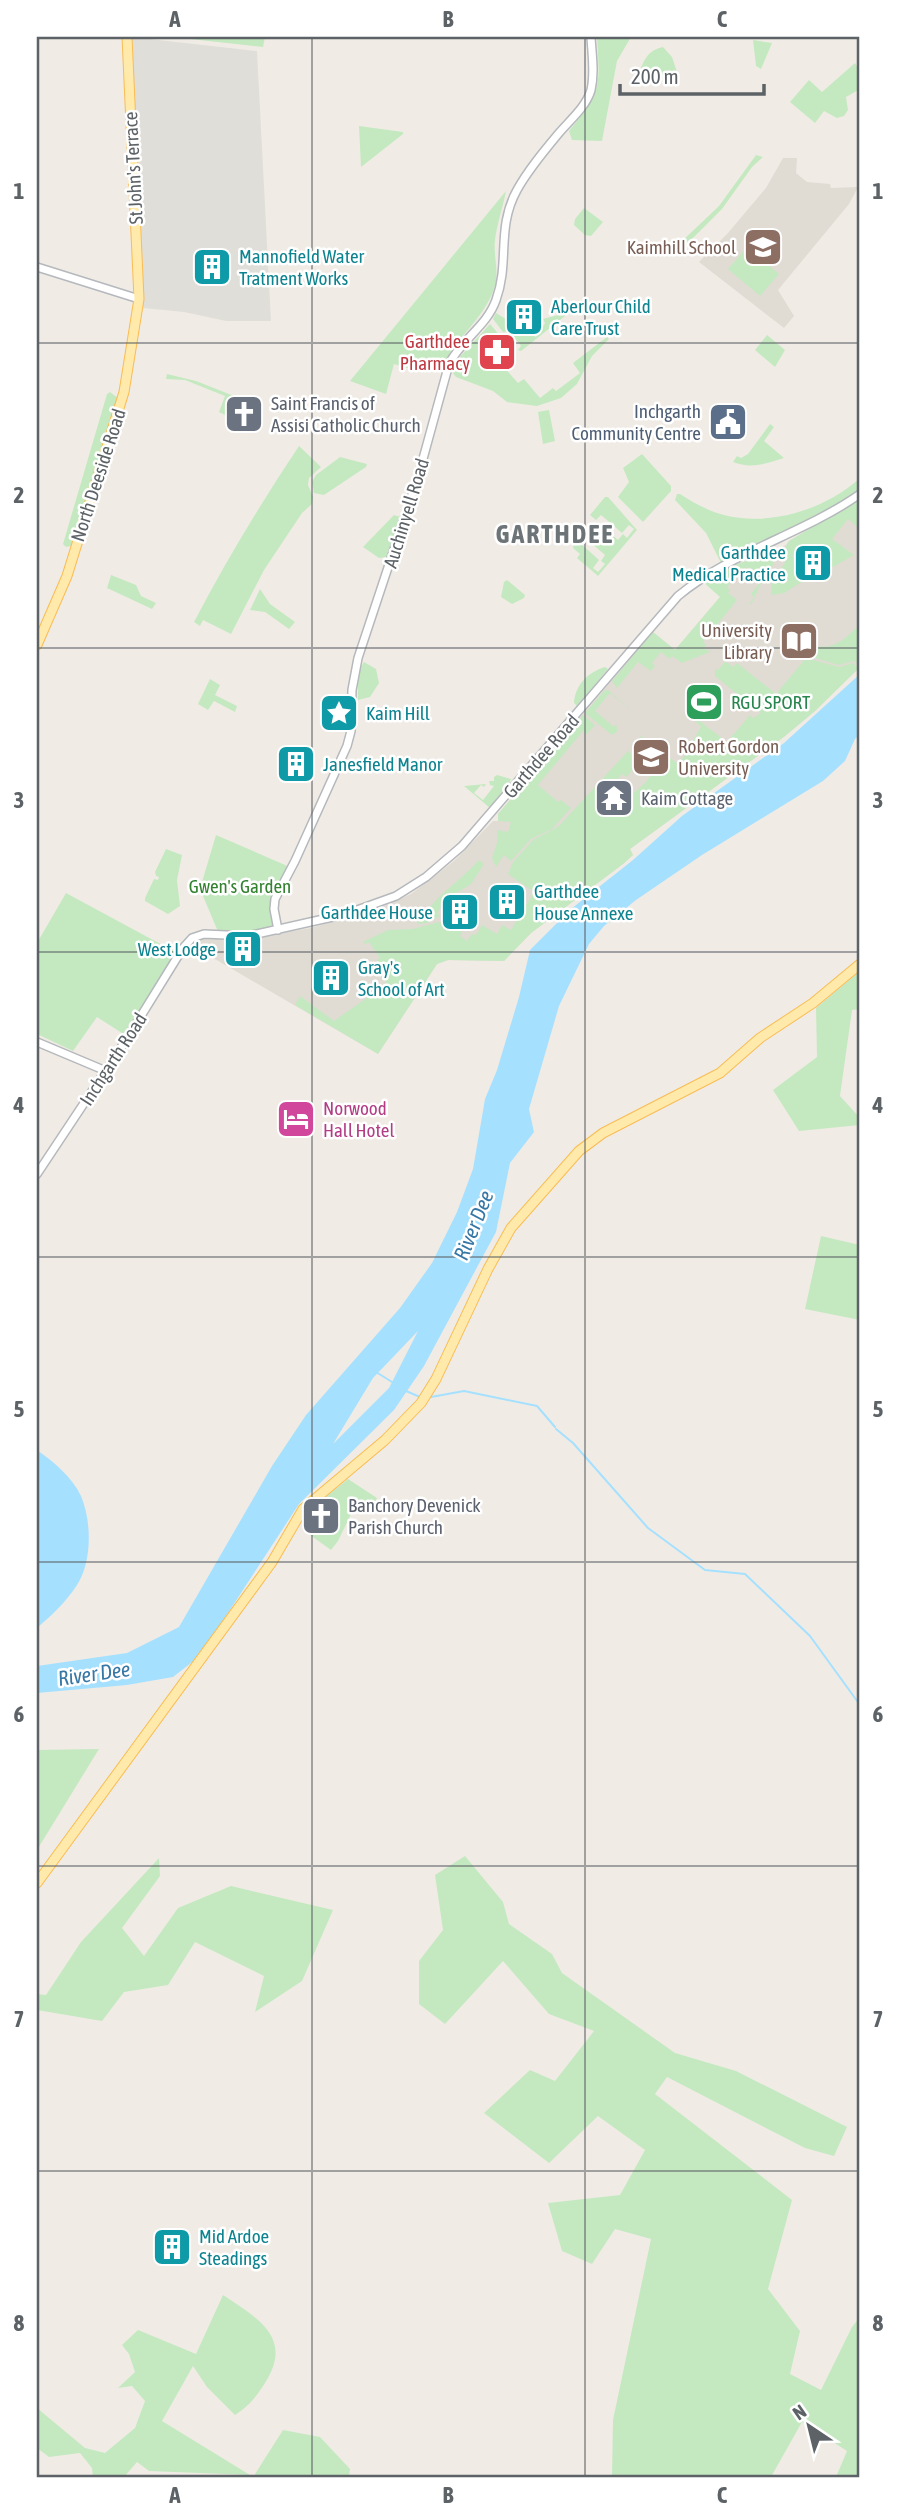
<svg xmlns="http://www.w3.org/2000/svg" width="897" height="2514" font-family="'Asap Condensed',sans-serif">
  <rect width="100%" height="100%" fill="#f0ece5"/>
  <path fill="#e0ded9" d="M132,37L257,51L271,321H226L184,312L143,308Z"/>
  <path fill="#e0dbd3" d="M783,158H797L796,173L807,182L830,184L831,188L858,187L849,204L778,290L794,316L784,328L699,262L728,233L766,188Z
    M860,499V667L815,711L785,736L630,849L633,855L623,864L531,933L504,961L448,960L437,964L378,1054L189,944L206,935L247,939L311,928L380,908L411,894L454,861L493,821H498V814L653,632L675,650L720,597L719,573L786,545L789,541Z"/>
  <path fill="#c4e9c0" d="M172,37H265L263,47Z
    M597,37H631L617,61L602,141L572,140L569,131C602,90 600,88 597,37Z
    M753,40L772,43L761,69L756,66Z
    M663,47L672,57L678,75L639,73C644,60 648,50 663,47Z
    M855,63L860,71V89L846,97L848,110L844,116L837,118L824,111L815,123L790,102L809,80L822,92Z
    M359,126L403,132V134L361,167Z
    M756,155L763,157L752,167L722,209L683,248L680,246V243L719,206Z
    M506,191C503,207 497,224 495,240C493,257 500,272 494,289C483,321 452,340 441,372L413,365L411,369L394,364L386,394L350,381Z
    M584,208L603,222L591,236L585,235L574,225L575,219Z
    M747,247L779,274L760,296L728,269Z
    M496,313L536,337L545,323L543,319L566,313L565,316L521,351L518,350L521,346L509,331L503,332L493,319Z
    M490,324L501,337L487,348L518,383L524,379L540,398L553,388L556,391L580,373L573,363L607,337L609,339L592,356L577,384L561,398L537,406L507,402L493,391L456,377L452,372L458,359Z
    M767,335L785,350L775,367L755,350Z
    M167,374L196,381L234,396L225,409L231,412L229,417L219,412L225,396L185,380L166,379Z
    M110,392L118,398L71,546L66,547L63,544L107,394Z
    M549,410L555,441L543,444L538,412Z
    M770,424L774,427L764,441L784,458C766,464 750,469 733,462L737,456L741,458L748,454Z
    M299,446L321,467L309,478L308,485L313,497L312,504L302,513L264,570L231,634L203,620L200,626L194,622C226,561 261,503 299,446Z
    M642,454L671,486V491L643,522L618,497L629,482L623,468Z
    M340,457L367,464L366,467L324,495L314,493L312,482L316,475Z
    M860,478V489L824,513L721,563L706,533L675,500L677,494H680C694,503 708,511 724,515C770,527 826,509 860,478Z
    M605,497H608L637,530L598,576L577,558L580,554L573,548L577,532L583,536L579,542L599,560L593,568L598,572L605,564L601,561L605,555L584,537L597,522L618,540L623,534L627,538L634,529L629,525L622,533L601,515L596,520L590,515Z
    M860,499V529L848,519L832,539L854,555L833,567H829L832,564L809,546L792,556L805,580L784,593L771,595V585L787,559L785,548L789,541Z
    M394,515L400,517L387,557L379,558L363,547Z
    M767,554L773,556L774,564L762,581L751,605L750,603L754,597L751,594L761,581L759,579L761,576L749,567L746,570L743,567L727,587L730,590L728,593L737,600L703,642L706,645L704,648L710,652L712,649V651L682,663L672,656L670,659L661,652L652,663L655,666L651,671L638,662L617,688L612,681L653,632L675,650L720,597L702,581L740,563Z
    M111,575L136,585L141,596L156,603L152,609L107,588Z
    M507,580L525,595L524,598L512,604L501,597L504,582Z
    M260,589L270,604L295,622L289,629L265,612L250,610Z
    M860,624V666L854,661L838,665L809,656L814,646C835,650 846,638 860,624Z
    M806,658L839,667L853,663L859,668L815,711L785,736L630,849L633,855L623,864L531,933L504,961L448,960L437,964L378,1054L295,1005L300,996L334,1021L387,984L373,964L380,958L369,942L365,944L363,942L388,930L413,929L439,922L444,924L447,922L462,931L460,936L467,941L472,934L476,935L482,925L497,934L502,925L511,930L534,892L508,874L513,862L533,840L559,826L628,751L633,756L636,764L627,777L622,774L617,780L620,788L610,799L618,807L646,782L654,769L630,749L633,748L641,736L678,764L694,744L692,742L701,727L695,721L697,719L727,742L750,715L753,718L761,713L715,676V668L718,670L725,662L722,659L733,667L737,663L776,694Z
    M364,662L376,669L379,683L370,697L358,700C358,688 357,672 364,662Z
    M605,667L608,669L577,706L574,703C575,685 588,672 605,667Z
    M210,679L220,685L215,695L237,706L235,712L214,701L208,710L198,704Z
    M608,690L631,710L610,693L595,711L614,727L616,724L618,731L612,735L585,713L604,691Z
    M583,715L595,725L587,734L583,731L538,785L558,802L561,800L571,808L552,829L531,839L511,861L504,855L496,867L492,858L497,843V830L508,832L511,822L498,821V814Z
    M497,775L511,779L508,786L490,808L464,786L486,784L484,787L481,785L474,793L483,800L494,786L490,785L489,781H494V777Z
    M216,835L292,868L275,899L278,930L257,935L219,934L203,896L202,882Z
    M166,849L182,855L177,880L180,906L168,914L145,901V898L154,879L158,880L159,877L156,876L155,872Z
    M479,860L484,864L471,884L447,899L437,913L440,916L427,923L417,924L425,908L428,909C443,891 463,878 479,860Z
    M66,893L179,954L128,1037L97,1017L73,1051L37,1034V943Z
    M860,971V1009L852,1010L840,1096L860,1118V1125L799,1131L773,1090L817,1057L816,1008Z
    M821,1236L860,1245V1320L805,1309Z
    M348,1479L377,1498L368,1515L354,1508L338,1541L331,1550L310,1535C305,1508 330,1494 348,1479Z
    M99,1749L37,1850V1750Z
    M465,1856L503,1902L509,1924L552,1954L562,1973L675,2053L736,2071L847,2127L834,2156L805,2148L667,2077L655,2094L792,2200L768,2289L800,2331L790,2374L821,2390L852,2327L860,2317V2477H836L847,2451L802,2422L771,2477H612L613,2420L651,2239L615,2229L592,2264L562,2251L548,2203L620,2195L645,2150L598,2116L549,2163L484,2113L530,2070L555,2081L594,2031L549,2014L503,1961L445,2024L419,2004V1961L443,1930L435,1875Z
    M159,1858L160,1876L122,1928L144,1956L178,1908L231,1886L333,1910L302,1981L255,2012L264,1976L195,1942L168,1985L124,1992L102,2021L37,2010V1994L46,1995L81,1942Z
    M223,2295C258,2318 294,2338 265,2383C256,2397 249,2406 235,2415L207,2387L193,2366L162,2421L250,2475L149,2471L137,2462L124,2477H93L92,2468L80,2453L49,2457L37,2448V2408L85,2448L105,2453L135,2428L145,2401L132,2386L118,2388L135,2372L129,2354L122,2345L138,2330L196,2354Z
    M283,2430L320,2437L350,2469L349,2477H257L255,2474Z"/>
  <path fill="#a6e0ff" fill-rule="evenodd" d="M860,674V734L855,739L845,761L823,781L702,855L636,900L604,926L589,944L559,1006L529,1109L534,1132L510,1163L496,1232L424,1366L394,1410L299,1504L200,1656L173,1677L127,1685L37,1693V1666L127,1653L179,1627L272,1466L306,1415L400,1308L432,1263L457,1212L473,1169L485,1099L497,1070L519,997L530,950L571,909L633,860L682,816L784,743ZM418,1331L389,1388L333,1444L373,1378Z
    M37,1450C54,1462 72,1477 81,1496C92,1522 92,1562 77,1585C66,1602 52,1615 37,1628Z"/>
  <g fill="none" stroke-linecap="round" stroke-linejoin="round">
    <path stroke="#a6e0ff" stroke-width="2" d="M376,1372L392,1382
      M406,1391L420,1397
      M431,1397L464,1391L537,1406L555,1427
      M556,1429L573,1443L648,1528L705,1570L745,1574L810,1636L860,1705"/>
    <g stroke="#b5b8bc" stroke-width="10">
      <path id="minor" d="M37,267L139,299
        M278,930L274,909L275,899L295,861L347,746L351,731L352,690L358,658L418,477L449,364C461,340 487,326 496,300C510,262 496,228 517,190C528,170 544,151 559,133C570,120 586,107 591,90C595,73 592,55 591,37
        M37,1042L106,1071
        M37,1174L128,1037L183,948L192,938L204,934L248,936L346,914L396,896L426,877L462,846L678,596C731,552 803,534 860,494"/>
    </g>
    <g stroke="#f9bc54" stroke-width="11">
      <path id="major" d="M37,645L67,576L124,392L139,299L127,37
        M37,1883L272,1562L303,1509L385,1440L421,1403L436,1379L488,1269L511,1228L579,1151L603,1133L720,1073L760,1038L813,1003L860,964"/>
    </g>
    <use href="#minor" stroke="#fff" stroke-width="7"/>
    <use href="#major" stroke="#ffeaab" stroke-width="9"/>
  </g>
  <path fill="none" stroke="#5c6266" stroke-width="2" stroke-opacity="0.55" d="M312,37V2477M585,37V2477M37,343H860M37,648H860M37,952H860M37,1257H860M37,1562H860M37,1866H860M37,2171H860"/>
  <defs>
    <g id="school-square" transform="scale(2.0125)"><rect x="-9" y="-9" width="18" height="18" rx="4" fill="#8d6e63" stroke="#fff"/><path d="M0-5L7-2L0 1L-7-2ZM-4 1L0 2.5L4 1V4Q0 6-4 4Z" fill="#fff"/></g>
    <g id="building-square" transform="scale(2.0125)"><rect x="-9" y="-9" width="18" height="18" rx="4" fill="#0f9aa8" stroke="#fff"/><path d="M-4-6H4V6H1V3H-1V6H-4ZM-2.5-4.3h1.7v1.8h-1.7ZM.8-4.3h1.7v1.8H.8ZM-2.5-1h1.7V.8h-1.7ZM.8-1h1.7V.8H.8Z" fill="#fff"/></g>
    <g id="pharmacy-square" transform="scale(2.0125)"><rect x="-9" y="-9" width="18" height="18" rx="4" fill="#e0444e" stroke="#fff"/><path d="M-2-6h4v4h4v4h-4v4h-4v-4h-4v-4h4Z" fill="#fff"/></g>
    <g id="church-square" transform="scale(2.0125)"><rect x="-9" y="-9" width="18" height="18" rx="4" fill="#6b7280" stroke="#fff"/><path d="M-1.2-6h2.4v3.5h3.3v2.4h-3.3V6h-2.4V-.1h-3.3v-2.4h3.3Z" fill="#fff"/></g>
    <g id="civic-square" transform="scale(2.0125)"><rect x="-9" y="-9" width="18" height="18" rx="4" fill="#5c6f8a" stroke="#fff"/><path d="M-.6-6.5H3V-4.5H.6V-3L4-1V1h2V6H-6V1h2V-1L-.6-3ZM-1.2 2.5V6h2.4V2.5Z" fill="#fff"/></g>
    <g id="library-square" transform="scale(2.0125)"><rect x="-9" y="-9" width="18" height="18" rx="4" fill="#8d6e63" stroke="#fff"/><path d="M-6-4Q-3-5.5-.7-3.5V5Q-3 3-6 4ZM6-4Q3-5.5 .7-3.5V5Q3 3 6 4Z" fill="#fff"/></g>
    <g id="stadium-square" transform="scale(2.0125)"><rect x="-9" y="-9" width="18" height="18" rx="4" fill="#2e9e5b" stroke="#fff"/><path d="M0-5a6.5 5 0 1 0 0 10a6.5 5 0 1 0 0-10ZM-3.5-1.8h7v3.6h-7Z" fill="#fff"/></g>
    <g id="sight-square" transform="scale(2.0125)"><rect x="-9" y="-9" width="18" height="18" rx="4" fill="#0f9aa8" stroke="#fff"/><path d="M0-6L1.8-2.2L6-1.7L2.9 1.2L3.7 5.4L0 3.3L-3.7 5.4L-2.9 1.2L-6-1.7L-1.8-2.2Z" fill="#fff"/></g>
    <g id="university-square" transform="scale(2.0125)"><rect x="-9" y="-9" width="18" height="18" rx="4" fill="#8d6e63" stroke="#fff"/><path d="M0-5L7-2L0 1L-7-2ZM-4 1L0 2.5L4 1V4Q0 6-4 4Z" fill="#fff"/></g>
    <g id="temple-square" transform="scale(2.0125)"><rect x="-9" y="-9" width="18" height="18" rx="4" fill="#6b7280" stroke="#fff"/><path d="M0-6L5-2H3V0L6.5 2.5H4V6H1.5V3h-3V6H-4V2.5H-6.5L-3 0V-2H-5Z" fill="#fff"/></g>
    <g id="hotel-square" transform="scale(2.0125)"><rect x="-9" y="-9" width="18" height="18" rx="4" fill="#d1479c" stroke="#fff"/><path d="M-6-4.5h1.5V1H6V5H4.5V3h-9V5H-6ZM-4 0a1.8 1.8 0 1 1 3.6 0ZM.5 0V-2.5h3Q6-2.5 6 0Z" fill="#fff"/></g>
  </defs>
  <g fill-rule="evenodd">
    <use href="#school-square" x="763" y="247"/>
    <use href="#building-square" x="212" y="267"/>
    <use href="#building-square" x="524" y="317"/>
    <use href="#pharmacy-square" x="497" y="352"/>
    <use href="#church-square" x="244" y="414"/>
    <use href="#civic-square" x="728" y="422"/>
    <use href="#building-square" x="813" y="563"/>
    <use href="#library-square" x="799" y="641"/>
    <use href="#stadium-square" x="704" y="702"/>
    <use href="#sight-square" x="339" y="713"/>
    <use href="#university-square" x="651" y="757"/>
    <use href="#building-square" x="296" y="764"/>
    <use href="#temple-square" x="614" y="798"/>
    <use href="#building-square" x="507" y="902"/>
    <use href="#building-square" x="460" y="912"/>
    <use href="#building-square" x="243" y="949"/>
    <use href="#building-square" x="331" y="978"/>
    <use href="#hotel-square" x="296" y="1119"/>
    <use href="#church-square" x="321" y="1516"/>
    <use href="#building-square" x="172" y="2247"/>
  </g>
  <g text-anchor="middle" dominant-baseline="central" stroke-width="5" stroke-linejoin="round" paint-order="stroke">
    <g font-size="19" fill="#5c6266" stroke="#fff">
      <text transform="translate(133 168) rotate(-93)">St John's Terrace</text>
      <text transform="translate(98 475) rotate(-72)">North Deeside Road</text>
      <text transform="translate(406 513) rotate(-73)">Auchinyell Road</text>
      <text transform="translate(541 756) rotate(-49)">Garthdee Road</text>
      <text transform="translate(113 1059) rotate(-57)">Inchgarth Road</text>
    </g>
    <g font-size="19" fill="#785e54" stroke="#fff" text-anchor="end">
      <text x="736" y="247">Kaimhill School</text>
      <text x="772" y="630">University<tspan x="772" dy="22">Library</tspan></text>
      <text x="678" y="746" text-anchor="start">Robert Gordon<tspan x="678" dy="22">University</tspan></text>
    </g>
    <g font-size="19" fill="#0d838f" stroke="#fff" text-anchor="start">
      <text x="239" y="256">Mannofield Water<tspan x="239" dy="22">Tratment Works</tspan></text>
      <text x="551" y="306">Aberlour Child<tspan x="551" dy="22">Care Trust</tspan></text>
      <text x="786" y="552" text-anchor="end">Garthdee<tspan x="786" dy="22">Medical Practice</tspan></text>
      <text x="366" y="713">Kaim Hill</text>
      <text x="323" y="764">Janesfield Manor</text>
      <text x="534" y="891">Garthdee<tspan x="534" dy="22">House Annexe</tspan></text>
      <text x="433" y="912" text-anchor="end">Garthdee House</text>
      <text x="216" y="949" text-anchor="end">West Lodge</text>
      <text x="358" y="967">Gray's<tspan x="358" dy="22">School of Art</tspan></text>
      <text x="199" y="2236">Mid Ardoe<tspan x="199" dy="22">Steadings</tspan></text>
    </g>
    <g font-size="19" fill="#be3a42" stroke="#fff" text-anchor="end">
      <text x="470" y="341">Garthdee<tspan x="470" dy="22">Pharmacy</tspan></text>
    </g>
    <g font-size="19" fill="#5b616d" stroke="#fff" text-anchor="start">
      <text x="271" y="403">Saint Francis of<tspan x="271" dy="22">Assisi Catholic Church</tspan></text>
      <text x="641" y="798">Kaim Cottage</text>
      <text x="348" y="1505">Banchory Devenick<tspan x="348" dy="22">Parish Church</tspan></text>
    </g>
    <g font-size="19" fill="#4e5e75" stroke="#fff" text-anchor="end">
      <text x="701" y="411">Inchgarth<tspan x="701" dy="22">Community Centre</tspan></text>
    </g>
    <g font-size="19" fill="#27864d" stroke="#fff" text-anchor="start">
      <text x="731" y="702">RGU SPORT</text>
    </g>
    <g font-size="19" fill="#328230" stroke="#fff">
      <text x="240" y="886">Gwen's Garden</text>
    </g>
    <g font-size="19" fill="#b23c85" stroke="#fff" text-anchor="start">
      <text x="323" y="1108">Norwood<tspan x="323" dy="22">Hall Hotel</tspan></text>
    </g>
    <g font-size="21" font-style="italic" fill="#3777a5" stroke="#fff">
      <text transform="translate(473 1225) rotate(-68)">River Dee</text>
      <text transform="translate(94 1673) rotate(-8)">River Dee</text>
    </g>
    <g font-size="26" font-weight="bold" letter-spacing="2" fill="#6d7478" stroke="#fff">
      <text x="555" y="534">GARTHDEE</text>
    </g>
  </g>
  <rect width="897" height="2514" fill="none" stroke="#ffffff" stroke-width="77"/>
  <g transform="translate(809 2426) rotate(325)" stroke="#ffffff" stroke-width="5" paint-order="stroke">
  <path d="M0-5L12 26L0 18L-12 26Z" fill="#5c6266"/>
  <text y="-10" font-size="19" font-weight="bold" text-anchor="middle" fill="#5c6266">N</text>
  </g>
  <path d="M620 84v10h144v-10" fill="none" stroke="#5c6266" stroke-width="3.5"/>
  <text x="631" y="84" font-size="21" fill="#5c6266" stroke="#ffffff" stroke-width="5" paint-order="stroke">200 m</text>
  <rect x="38" y="38" width="820" height="2438" fill="none" stroke="#5c6266" stroke-width="2.5"/>
  <g font-size="23" text-anchor="middle" font-weight="bold" fill="#5c6266">
    <text x="175" y="27">A</text>
    <text x="448" y="27">B</text>
    <text x="722" y="27">C</text>
    <text x="19" y="199">1</text>
    <text x="878" y="199">1</text>
    <text x="19" y="503">2</text>
    <text x="878" y="503">2</text>
    <text x="19" y="808">3</text>
    <text x="878" y="808">3</text>
    <text x="19" y="1113">4</text>
    <text x="878" y="1113">4</text>
    <text x="19" y="1417">5</text>
    <text x="878" y="1417">5</text>
    <text x="19" y="1722">6</text>
    <text x="878" y="1722">6</text>
    <text x="19" y="2027">7</text>
    <text x="878" y="2027">7</text>
    <text x="19" y="2331">8</text>
    <text x="878" y="2331">8</text>
    <text x="175" y="2503">A</text>
    <text x="448" y="2503">B</text>
    <text x="722" y="2503">C</text>
  </g>
</svg>
